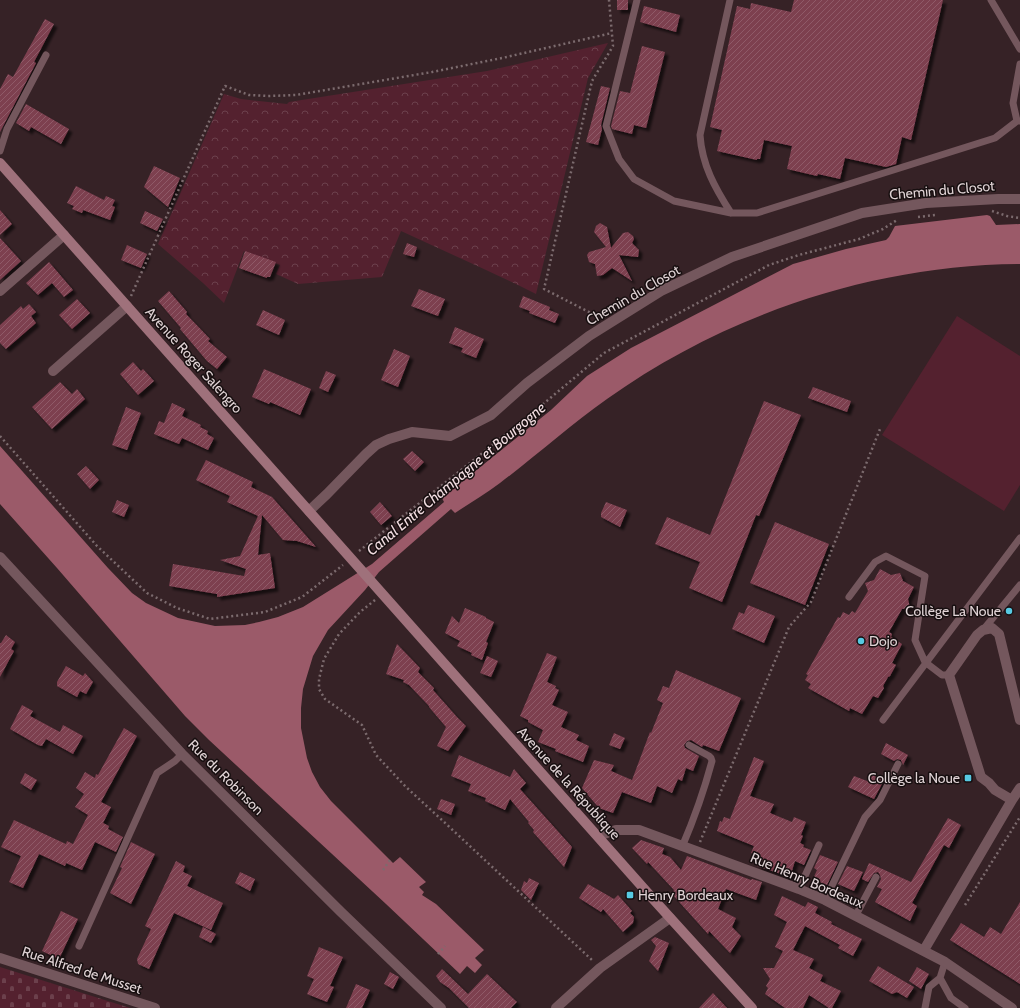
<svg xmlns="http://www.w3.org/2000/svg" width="1020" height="1008" font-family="Cabin,sans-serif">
  <defs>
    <pattern id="forest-crowns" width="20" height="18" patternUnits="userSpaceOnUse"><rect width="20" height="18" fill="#54212f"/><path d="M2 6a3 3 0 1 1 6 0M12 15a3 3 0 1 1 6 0" fill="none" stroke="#6c404c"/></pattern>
    <pattern id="cemetery-stones" width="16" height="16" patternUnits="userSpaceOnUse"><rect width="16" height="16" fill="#54212f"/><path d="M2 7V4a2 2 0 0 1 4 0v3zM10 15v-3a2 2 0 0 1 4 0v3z" fill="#6c404c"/></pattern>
    <pattern id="building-hatch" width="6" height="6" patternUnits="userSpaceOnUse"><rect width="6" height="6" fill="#7d3f4f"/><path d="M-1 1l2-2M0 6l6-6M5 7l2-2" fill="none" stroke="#8f5a67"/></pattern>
    <filter id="shadow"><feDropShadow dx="3.5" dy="3.5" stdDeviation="1" flood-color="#0009"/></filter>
  </defs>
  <rect width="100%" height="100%" fill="#362226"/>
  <path fill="#54212f" d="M957,316L1020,356V485L1004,511L882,435Z"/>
  <path fill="url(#forest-crowns)" d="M608,43L588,78L536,294C492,272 446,252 401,231L382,277L298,284L276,274L280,265L244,251L224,303L203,283L158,244L224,94L241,99L287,104L289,102L487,71Z"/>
  <path fill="url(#cemetery-stones)" d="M0,967L130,1008H0Z"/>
  <path fill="#9b5a69" d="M987,215L990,216L996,225L1020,224V264C874,265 726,314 607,399C570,425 536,456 500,483C485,494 470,503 455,513L451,509L379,572L365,590L328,630L313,656L303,689L301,708V728L307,758L312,772L320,787L331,801L393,863L400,857L426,882L419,887L424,892L422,895L436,904L484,950L475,958L482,965L475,973L467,966L460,974L386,904L209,740L185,716L57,568L0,504V446L108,568L132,593L146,603L178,618L215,626L245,625L259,622L278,617L303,607L372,564L444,502L442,498L551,410L587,376L631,348L793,264L846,249L886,240L889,237L895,226Z"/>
  <path fill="url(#building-hatch)" filter="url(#shadow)" d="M617,0H628V10H617Z
    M794,0H943L911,140L902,137L896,164L886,167L845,158L840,179L818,174L817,176L787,169L792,146L764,140L760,159H757V160L717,151L722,130L710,127L737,6L750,9L751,3L791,12Z
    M644,6L680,15L676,32L640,22Z
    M45,19L54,24L34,62L36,63L0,132V89L8,74L13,77Z
    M642,46L665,52L646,128L634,125L632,134L612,129L611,126L620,91L630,93Z
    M601,86L610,88L601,125L602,129L598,145L586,142Z
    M26,104L69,129L61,144L31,127L29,131L16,123Z
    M154,166L180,178L168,207L144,187Z
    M76,186L104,200L106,196L115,200L112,206L115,207L110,220L83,210L82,213L72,209L74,206L67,203Z
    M0,210L12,224L0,235Z
    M145,211L163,219L157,231L140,223Z
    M600,223L607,227L611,248L623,233L628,232L633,236L634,239L632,243L639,250L638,257L619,255L632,281L612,268L603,275L597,276L595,264L589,262L587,255L589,252L606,247L594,232L596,226Z
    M0,238L21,261L0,280Z
    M407,243L417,247L414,257L403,254Z
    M127,245L147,254L141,268L121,260Z
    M245,251L276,262L270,277H267V278L239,268Z
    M49,262L73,290L64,297L52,283L38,295L26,283Z
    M419,289L445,299L438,316L411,306Z
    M169,291L187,312L186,314L210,339L208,341L227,357L217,369L207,361L180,329L181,328L158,301Z
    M523,296L550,307L549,310L559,314L555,323L529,313L530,311L519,307Z
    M77,299L90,313L72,329L59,315Z
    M29,304L36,312L31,316L36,323L6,349L0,343V325L21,306L23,309Z
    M263,310L285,320L279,335L256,325Z
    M455,327L484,339L476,358L461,352L463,348L449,343Z
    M394,349L410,356L398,387L381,380Z
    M133,362L141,371L143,369L154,381L138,395L120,374Z
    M264,369L311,389L300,415L270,402L269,404L252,397Z
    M326,371L336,375L328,392L319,388Z
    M60,382L72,394L77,389L85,399L52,429L32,407Z
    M813,387L851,401L847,412L808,398Z
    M764,401L801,415L759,516L756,515L722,602L689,588L700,562L655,544L667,517L710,535Z
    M172,403L185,409L182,416L201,425L200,427L208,431L207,434L214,438L208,450L182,438L179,444L154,434L159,421L164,423Z
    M126,407L141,413L127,450L112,445Z
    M412,451L424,462L415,471L403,459Z
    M206,460L253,482L251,487L272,497L316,547L297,541L283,540L262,515L258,555L270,553L275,588L217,597V594L169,586L173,564L244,576L246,569L220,560L240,556L258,516L227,502L230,496L196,480Z
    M86,466L99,480L90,489L77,474Z
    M117,500L129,505L124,517L112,512Z
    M380,502L392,516L381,525L370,512Z
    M606,502L627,510L620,527L601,517V513Z
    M775,522L829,544L805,605L750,583Z
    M880,569L891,575L900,573L903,581L914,587L908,599L910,608L902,609L889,632L892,634L891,637L902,644L892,663L896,665L890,676L888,677L883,686L884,688L878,698L873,696L862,714L850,708L849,711L808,688L811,684L805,680L808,675L806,674L838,617L840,618L843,612L849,615L852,611L855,613L868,591L865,583L874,580Z
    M748,605L775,616L764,643L732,629L739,612L744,614Z
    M465,608L486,617V618L494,622L486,642L488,643L482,660L471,655L472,653L457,646L460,641L445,633L452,616L459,623Z
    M6,635L15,642L11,649L14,651L0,677V643H1Z
    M397,644L420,668L418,672L434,688L433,690L457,717L466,726L448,751L437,746L446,727L429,707V706L409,685L403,682L404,680L386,674Z
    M547,653L557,657L547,682L556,686L555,688L559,690L552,705L568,712L561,727L579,735L576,740L589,746L583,762L555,751L556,749L538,742L543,730L528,722V720L520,716Z
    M487,656L498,661L491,677L480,673Z
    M66,666L83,676L85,673L93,682L86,694L80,691L77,697L57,686V682Z
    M676,670L741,698L719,751L703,745L702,747L691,740L687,741L684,745L685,748L699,756L693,771L686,768L682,781L678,779L672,793L657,786L651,803L622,792L613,813L599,808L582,788L594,760L614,765L611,771L632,780L650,732L651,733L663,703L657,700L663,686L669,688Z
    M22,705L33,711L30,716L60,732L63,725L83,736L73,754L46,739L42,746L38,745L10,729Z
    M124,728L137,736L101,802L111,807L103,823L109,826L108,829L123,837L116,852L95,842L82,870L66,863L65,866L39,854L23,888L9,882L21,856L1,847L14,820L66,844L67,841L73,844L88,815L75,807L84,794L76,788L85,772L95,778L96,774L98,775Z
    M614,733L625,738L620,749L609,745Z
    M886,743L908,755L903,765L901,760L897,759L894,761L881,754Z
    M459,755L510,777L514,769L526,783L520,789L572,847L564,867L533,832L534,830L528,823L529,822L510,799L505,810L485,801L486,798L468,791L471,784L451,776Z
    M754,757L764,761L750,796L774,804L770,813L792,822L794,817L806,822L801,835L803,836L800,843L804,845L803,847L811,850L804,865L795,861L790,877L757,866L761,857L751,853L754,846L717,831L720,821L722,822L724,817L730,819Z
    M25,773L37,780L31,790L20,783Z
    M870,774L884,780L874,799L848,787L854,776L867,781Z
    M441,799L455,804L451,815L437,809Z
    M948,818L961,825L949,848L944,845L918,892L912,903L917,906L910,921L875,902L882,889L877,887L881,879L880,875L878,872L874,873L868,882L862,879L869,863L911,882Z
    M641,840L664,848L662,854L670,857L681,870L687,856L751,880L752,879L762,882L756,900L726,889L718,909L736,918L732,927L741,936L730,953L709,931L708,934L672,894L674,890L648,862L647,864L632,848Z
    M131,842L155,854L131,904L110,893L122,868L120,867Z
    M820,855L838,862L827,885L813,879L817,870L814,868Z
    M176,861L185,866L183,872L192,876L187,886L223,903L211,930L174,913L149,969L138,964L137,959L151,929L145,926Z
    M847,866L863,872L854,891L838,884Z
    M240,872L255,879L250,891L235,883Z
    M529,878L539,883L531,900L521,890L524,881L527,883Z
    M588,884L614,899L618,895L632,911L630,913L634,917L633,923L623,932L603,909L601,912L579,898Z
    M782,896L805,907L808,902L818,907L815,913L832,922L831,924L862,939L853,956L838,948L840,945L805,926L793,950L814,959L809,968L823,975L820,981L841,991L832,1008H829L809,995L803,1008H785L765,994L768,988L766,986L770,979L763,968H774L783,951L775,947L787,922L776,916L774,915Z
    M1020,902V984L950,940L961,923L984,937L990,927L1001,934Z
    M61,911L78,919L59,959L42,951Z
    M203,927L216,934L211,943L199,937Z
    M655,937L669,943L658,971L649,961L656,946L651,940Z
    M319,947L343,957L330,986L334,987L327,1002L307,994L314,979L307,976Z
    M878,966L914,987L907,998L897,992L892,994L869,981Z
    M917,967L929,974L921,989L909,981Z
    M442,969L468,994L487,974L517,1002L511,1008H469L449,988L440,982L436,976Z
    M390,972L399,977L393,989L384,984Z
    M356,984L370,990L362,1008H346Z
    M713,993L727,1008H699Z"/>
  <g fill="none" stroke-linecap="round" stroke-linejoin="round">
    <path stroke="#7c6b6e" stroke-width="2.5" stroke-dasharray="2 3" stroke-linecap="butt" d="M992,211L1007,216L1020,218
      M918,217L935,215
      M131,296L225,86L249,95L268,96L296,95L432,72L502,58L612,33
      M597,319L591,313L544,289L592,81L613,46L609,0
      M0,436L97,546L147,593L177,608L210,619L265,612L302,597L343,565
      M359,551L524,420L604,353L769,265L799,255L859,239L883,229L897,220
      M375,600L360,612L339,634L324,659L319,679V689L325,699L362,725L376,755L406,787L443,821L592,960
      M700,842L789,627L811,602L880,429
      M383,870L390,860
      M965,905L1020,817
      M438,954L445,946"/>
    <path stroke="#74575d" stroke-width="7" d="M637,0L606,126L619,159L634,179L674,201L731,213H757L995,138L1017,121H1020
      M730,0L700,135C702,165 715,188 731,213
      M991,0L1020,49
      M1017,121L1013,103L1020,64
      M0,151L7,129L46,55
      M849,597L875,562L886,556L925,576L915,640L925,662L942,675H949
      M983,630L1020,585
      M883,720L1020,538
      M682,847C694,819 704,791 712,761L711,758L709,756L689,745
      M799,889L819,845
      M825,900L865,817L880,800L898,764
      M856,915L876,877
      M79,946L157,773L175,761L182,754
      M945,962L940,978L951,998L965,1008
      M925,1008L929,987L940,978"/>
    <path stroke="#74575d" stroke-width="10" d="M0,291L64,235
      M53,371L127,306
      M309,511L327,494L366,454L376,445L389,439L412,432L450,436L491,415L527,383L589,336L661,291L732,257L862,213L926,203L998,199H1020
      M0,557L182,754L341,912L441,1008
      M1012,800L995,790L989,783L981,777L949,675L977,635L983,630L992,628L999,634L1020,720
      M598,836L616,830H639L799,889L825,900L945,962L1012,1008
      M924,950L1012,800L1020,788
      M0,958L155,1008
      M556,1008L600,968L670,918"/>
    <path stroke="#9f717b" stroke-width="10" d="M0,163L654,900L752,1008"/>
  </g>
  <g fill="#57c9e2" stroke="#170f10" stroke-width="1.5">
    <circle cx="1009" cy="611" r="4"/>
    <circle cx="861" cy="641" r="4"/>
    <rect x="964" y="774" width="8" height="8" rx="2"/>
    <rect x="626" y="891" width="8" height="8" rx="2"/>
  </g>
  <g text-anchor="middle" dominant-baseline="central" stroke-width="3" stroke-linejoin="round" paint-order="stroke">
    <g font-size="14" fill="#e0d3d5" stroke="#170f10">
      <text transform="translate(942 190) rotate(-5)">Chemin du Closot</text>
      <text transform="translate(633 295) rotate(-30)">Chemin du Closot</text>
      <text transform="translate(194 360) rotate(48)">Avenue Roger Salengro</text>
      <text transform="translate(226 777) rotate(45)">Rue du Robinson</text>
      <text transform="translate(569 783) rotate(48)">Avenue de la République</text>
      <text transform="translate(807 880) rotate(23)">Rue Henry Bordeaux</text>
      <text transform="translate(82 970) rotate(18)">Rue Alfred de Musset</text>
    </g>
    <g font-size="14" fill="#e0d3d5" stroke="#170f10" text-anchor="end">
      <text x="1001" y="611">Collège La Noue</text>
      <text x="869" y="641" text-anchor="start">Dojo</text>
      <text x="960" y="778">Collège la Noue</text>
      <text x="638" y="895" text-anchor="start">Henry Bordeaux</text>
    </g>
    <g font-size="15" font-style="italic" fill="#f2dde1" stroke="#170f10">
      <text transform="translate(456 479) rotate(-40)">Canal Entre Champagne et Bourgogne</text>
    </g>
  </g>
</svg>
